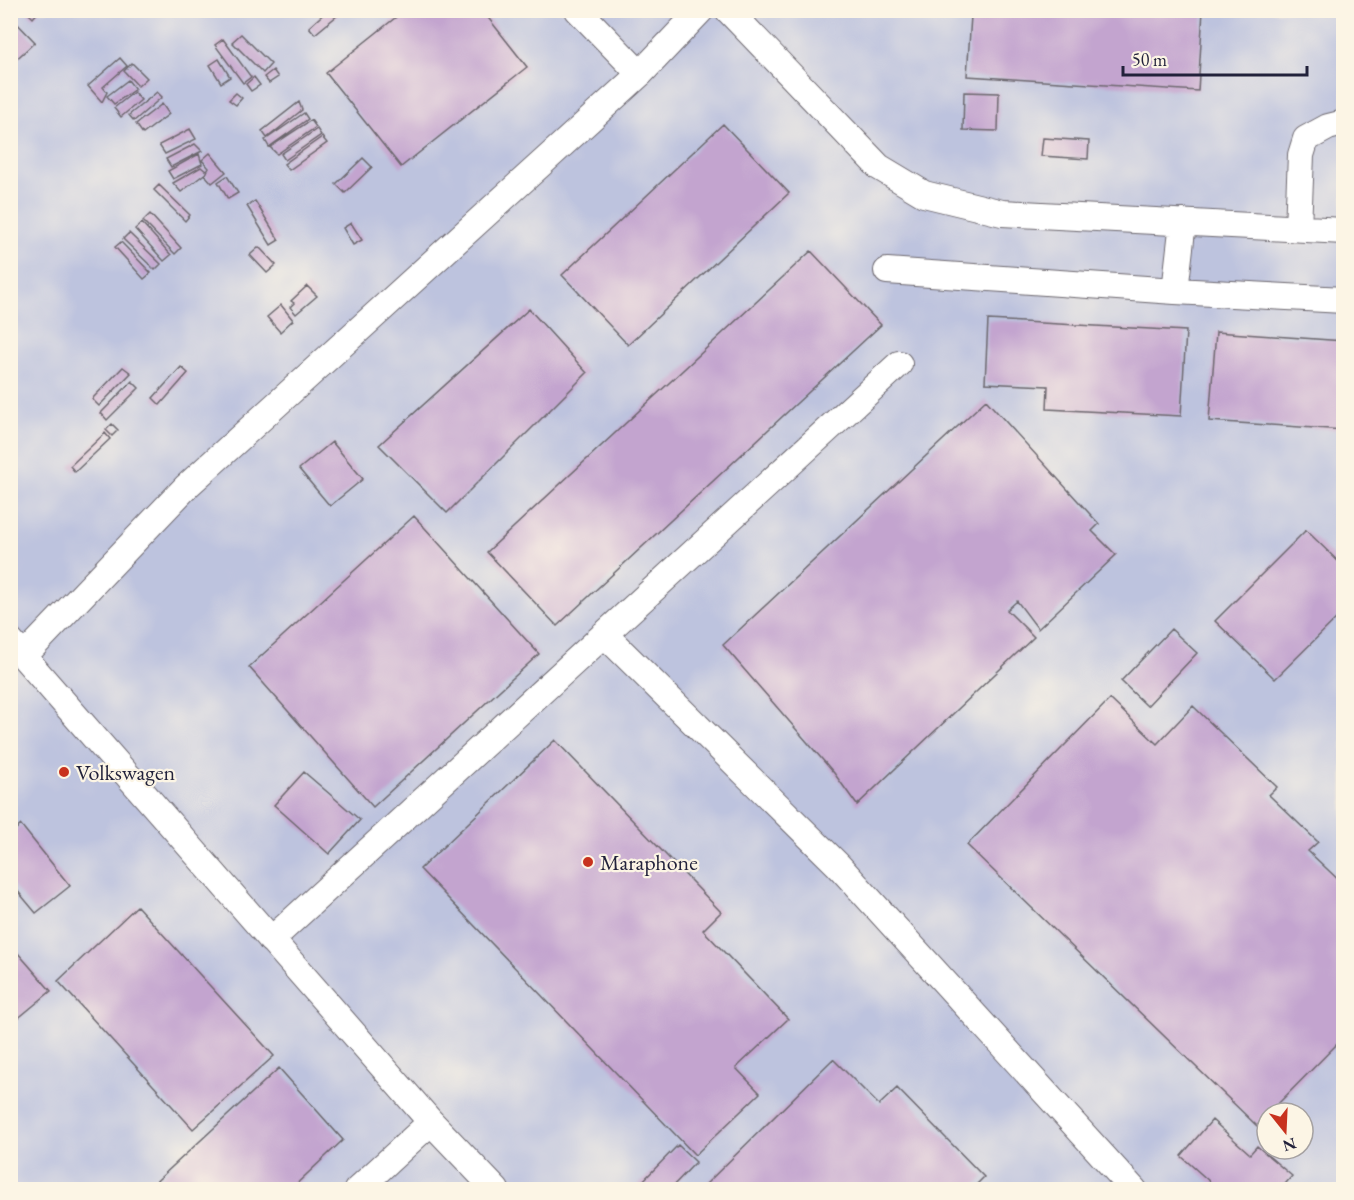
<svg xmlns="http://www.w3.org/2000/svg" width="1354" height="1200" font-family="'EB Garamond',serif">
  <rect width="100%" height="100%" fill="#fcf5e5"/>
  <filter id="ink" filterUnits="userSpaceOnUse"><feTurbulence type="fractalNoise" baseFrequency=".0167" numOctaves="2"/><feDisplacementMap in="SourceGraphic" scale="12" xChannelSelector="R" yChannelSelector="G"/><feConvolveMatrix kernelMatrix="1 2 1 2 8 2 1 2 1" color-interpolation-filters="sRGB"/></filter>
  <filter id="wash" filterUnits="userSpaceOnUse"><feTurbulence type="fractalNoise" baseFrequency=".008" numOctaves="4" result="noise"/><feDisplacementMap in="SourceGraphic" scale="24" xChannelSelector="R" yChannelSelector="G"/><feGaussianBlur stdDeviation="1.35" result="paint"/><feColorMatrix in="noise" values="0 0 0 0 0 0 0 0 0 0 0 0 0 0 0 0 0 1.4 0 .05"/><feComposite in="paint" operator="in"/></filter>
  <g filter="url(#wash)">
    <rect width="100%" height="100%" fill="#f5e7cd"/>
    <path fill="#bdc3de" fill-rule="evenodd" d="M10,11H1343V1189H11ZM1267,1113H1303V1149H1267Z"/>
    <g id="blocks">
      <path fill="#c3a4cf" d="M25,10H40L33,18Z
        M328,10H344L315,34L309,27Z
        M405,10H482L527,67L401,167L326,73Z
        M921,10H1203L1198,91L967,76L971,16L918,13Z
        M10,16L35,42L10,65Z
        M241,34L271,64L263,73L232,42Z
        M223,39L251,77L243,83L215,45Z
        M120,58L127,66L103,87L107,92L102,102L88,86Z
        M219,59L230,77L221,83L210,65Z
        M132,63L147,78L138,86L124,71Z
        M273,70L278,77L269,83L264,77Z
        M254,77L260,85L251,91L246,84Z
        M128,80L135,89L114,104L107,96Z
        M134,92L141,100L121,117L114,108Z
        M157,92L162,97L134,121L129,115Z
        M964,92L999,93L998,131L963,130Z
        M236,93L242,98L236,105L229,100Z
        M299,102L302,110L267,138L262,131Z
        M162,104L169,114L143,134L136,124Z
        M304,113L308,119L269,147L265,140Z
        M311,120L316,127L277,154L270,147Z
        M723,124L789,193L628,345L562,275Z
        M190,129L196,139L165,154L159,145Z
        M317,129L321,135L285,160L281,154Z
        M322,137L327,143L289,170L284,164Z
        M1043,138L1089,141L1088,159L1041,156Z
        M195,144L202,151L171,167L166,159Z
        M210,153L226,172L212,183L205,175L209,168L202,160Z
        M199,154L202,164L173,179L168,171Z
        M363,158L372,167L345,193L336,184Z
        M201,167L207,172L181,192L173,183Z
        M227,176L238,193L228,199L218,182Z
        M159,185L190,215L185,221L154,190Z
        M255,201L279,240L271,245L247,206Z
        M150,214L181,248L175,254L143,221Z
        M142,223L171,255L164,261L135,229Z
        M351,223L362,240L353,245L343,228Z
        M129,233L161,264L155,270L123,239Z
        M121,242L151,273L144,279L115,247Z
        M259,247L276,265L267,273L250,255Z
        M811,251L881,325L557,626L487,552Z
        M307,286L317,296L296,314L290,307L294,303L291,301Z
        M281,305L293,320L280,332L267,317Z
        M529,309L587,373L447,513L379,445Z
        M988,320L1186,331L1181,416L1047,409L1048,386L985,383Z
        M1216,332L1344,341V430L1209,421Z
        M123,367L131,373L99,406L92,399Z
        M181,367L188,373L160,405L153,398Z
        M132,381L139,388L107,420L101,413Z
        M986,400L1099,524L1092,531L1116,555L1038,629L1017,601L1007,610L1034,637L857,805L834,773L723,645Z
        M112,424L118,430L112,436L106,430Z
        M105,433L110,439L75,472L70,466Z
        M332,442L363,479L330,506L299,469Z
        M414,516L539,654L373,807L249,667Z
        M1306,530L1344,567V611L1275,679L1215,621Z
        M1171,629L1197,653L1147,706L1121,681Z
        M1110,699L1157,744L1193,706L1277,787L1269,795L1318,842L1308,851L1344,885V1037L1269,1113H1267V1116L1257,1126L967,845Z
        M555,740L721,912L703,930L788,1019L736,1068L760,1093L695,1155L420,869Z
        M304,772L360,820L329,854L274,805Z
        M21,825L70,886L36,913L10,882V834Z
        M137,906L274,1056L193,1129L58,981Z
        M10,944L51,991L10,1025Z
        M833,1059L879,1105L897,1088L984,1177L971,1190H700Z
        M279,1068L343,1140L290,1190H147Z
        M1212,1120L1250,1154L1257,1146L1292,1176L1280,1190H1219L1181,1156Z
        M678,1145L696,1162L669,1190H638L636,1188Z"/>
    </g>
  </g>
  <g filter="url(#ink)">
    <use href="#blocks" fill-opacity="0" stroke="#6c676e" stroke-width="1.5"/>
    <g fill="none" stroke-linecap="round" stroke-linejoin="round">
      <g stroke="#6c676e" stroke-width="28">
        <path id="minor" d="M578,10L640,74
          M728,10L879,167L924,194L1002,213L1344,231
          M1298,228L1301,155L1306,139L1328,127L1344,123
          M887,271L1175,291L1183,222
          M1175,291L1344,300
          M604,634L838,865L1134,1190
          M10,641L431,1122L496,1190
          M24,656L187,486L640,74L701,10
          M271,940L899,364
          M357,1190L431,1122"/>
      </g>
      <use href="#minor" stroke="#fff" stroke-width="26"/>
    </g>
  </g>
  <g fill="#c8321e" stroke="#fcf5e5" stroke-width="2">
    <circle cx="64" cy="772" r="6"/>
    <circle cx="588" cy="862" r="6"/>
  </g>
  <g text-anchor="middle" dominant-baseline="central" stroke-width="4.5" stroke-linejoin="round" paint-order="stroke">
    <g font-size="22" fill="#22223b" stroke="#fcf5e5" text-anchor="start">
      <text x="76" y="772">Volkswagen</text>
      <text x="600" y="862">Maraphone</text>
    </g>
  </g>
  <rect width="1354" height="1200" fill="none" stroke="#fcf5e5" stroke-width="36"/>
  <g transform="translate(1285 1131) rotate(162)"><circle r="28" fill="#fcf5e5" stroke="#a5a1a1" stroke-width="1.5"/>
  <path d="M0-4.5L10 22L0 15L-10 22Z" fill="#c8321e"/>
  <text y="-9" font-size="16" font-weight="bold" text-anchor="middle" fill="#22223b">N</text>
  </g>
  <path d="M1123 66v9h184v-9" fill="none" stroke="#22223b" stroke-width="3"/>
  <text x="1132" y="66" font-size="18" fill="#22223b" stroke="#fcf5e5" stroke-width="4.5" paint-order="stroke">50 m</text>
</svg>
